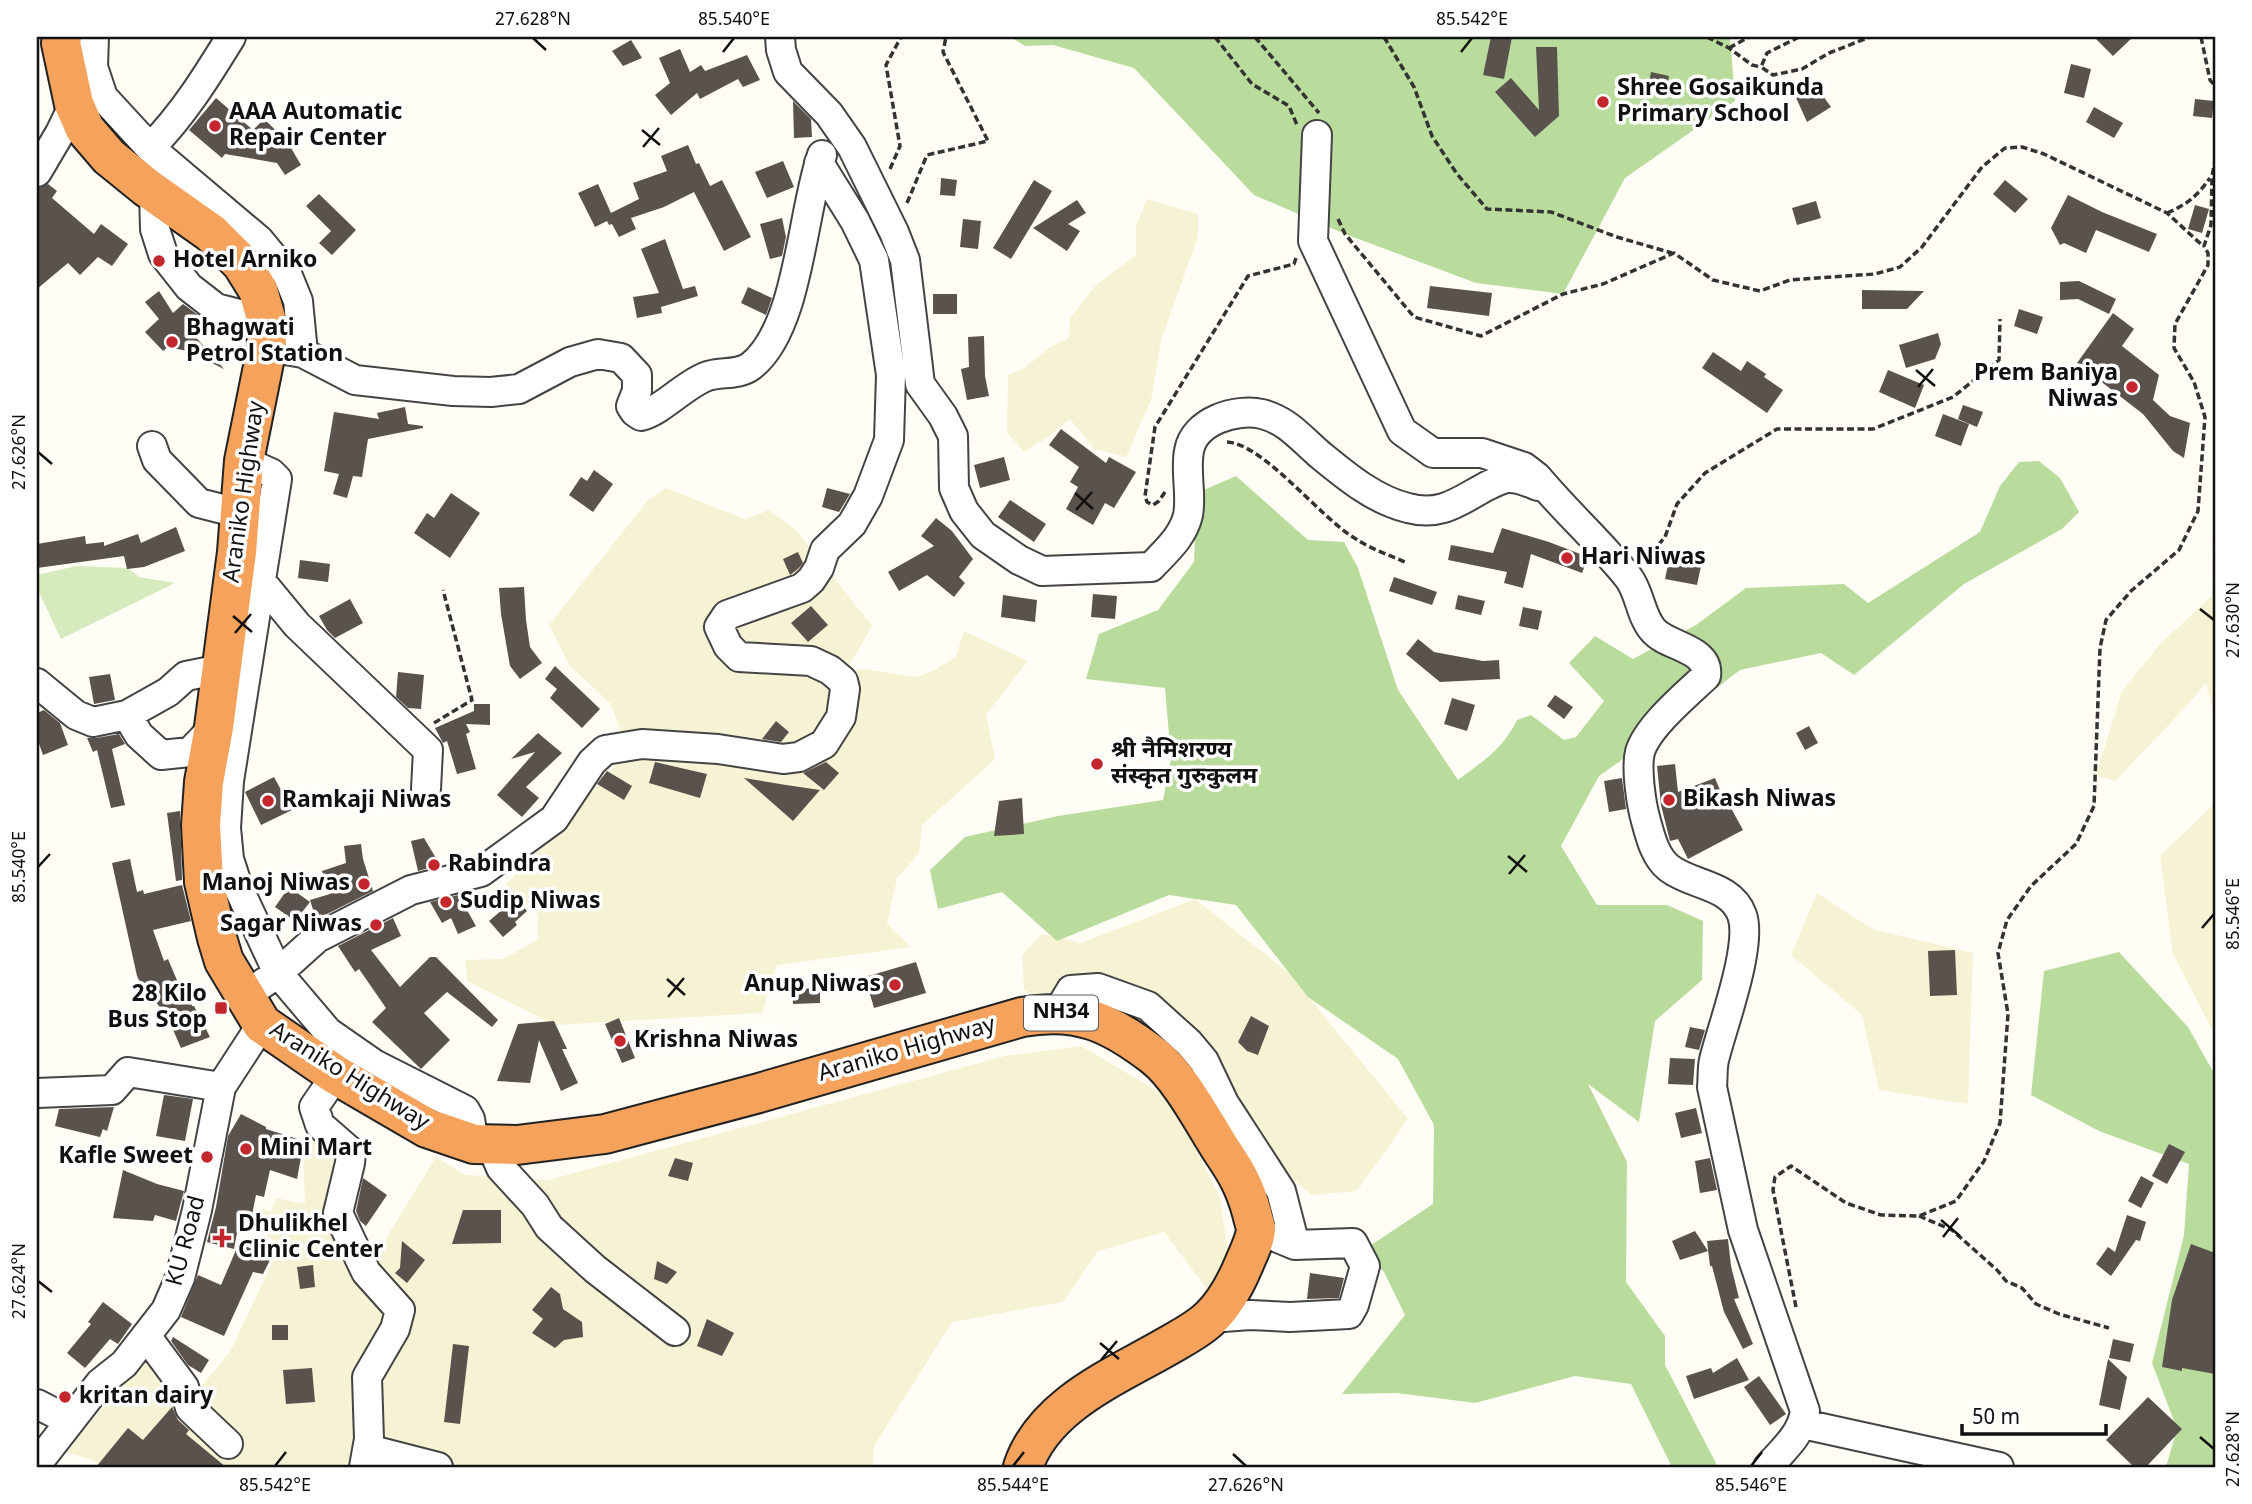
<svg xmlns="http://www.w3.org/2000/svg" width="2252" height="1504" font-family="Georgia,'Noto Sans Devanagari',serif">
  <rect width="100%" height="100%" fill="#fffdf5"/>
  <path fill="#f6f3d4" d="M1147,199L1198,214V236L1161,341L1151,400L1126,457L1094,449L1070,419L1045,439L1024,452L1007,433L1008,375L1023,369L1052,346L1069,338L1070,318L1097,284L1136,255V226Z
    M2215,404V718L2206,683L2181,712L2115,781L2096,775L2122,691L2162,642L2212,596Z
    M666,488L745,519L769,510L797,531L872,626L842,678L851,671L863,669L917,677L935,670L956,656L964,631L1028,661L986,715L995,759L922,825L919,853L897,878L887,924L911,947L777,965L762,1013L555,1025L467,981L465,960L504,959L538,939V914L506,885L628,752L611,704L570,666L549,625L648,500Z
    M2215,803V1035L2173,954L2160,856Z
    M1817,893L1872,929L1973,953L1968,1104L1879,1090L1862,1015L1791,955Z
    M1195,899L1289,973L1408,1119L1357,1191L1311,1195L1280,1167L1196,1078L1161,1017L1034,996L1024,990L1022,955L1042,934L1081,943Z
    M1081,1046L1171,1099L1220,1198L1228,1251L1209,1292L1164,1232L1098,1251L1063,1302L952,1322L874,1446L873,1467H102L94,1461L67,1452L81,1433L130,1377L154,1357L201,1387L231,1350L281,1244L256,1230L263,1208L271,1212L276,1198L305,1204L303,1143L318,1112L339,1128L333,1212L366,1243L385,1240L436,1157L466,1175L548,1180L1005,1056Z"/>
  <path fill="#d5ebbd" d="M76,566L128,568L139,577L175,583L61,639L37,588V575Z"/>
  <path fill="#b9dc9c" d="M1011,37H1730L1735,101L1625,178L1563,294L1476,283L1345,234L1254,195L1134,68L1053,45L1025,46Z
    M2039,461L2060,478L2079,512L2062,529L1964,584L1854,675L1821,653L1740,670L1636,750L1599,776L1561,846L1597,905H1667L1703,921L1702,980L1655,1021L1639,1122L1588,1084L1627,1162L1626,1282L1665,1336V1365L1718,1467H1672L1631,1384L1575,1376L1475,1403L1397,1393L1342,1394L1405,1315L1384,1272L1362,1251L1433,1204L1434,1125L1398,1059L1308,997L1236,905L1169,895L1057,941L1002,892L938,909L930,870L965,837L1058,816L1163,800L1171,759L1165,688L1086,679L1099,634L1158,610L1194,562L1197,493L1236,476L1308,540L1344,542L1358,568L1398,690L1458,780C1483,761 1503,749 1517,720L1531,715L1564,740L1576,737L1604,701L1569,663L1595,636L1633,659L1696,625L1746,588L1844,584L1868,603L1980,532L2000,486L2019,462Z
    M2119,952L2188,1027L2215,1075V1467H2166L2177,1429L2152,1363L2184,1235L2189,1164L2099,1131L2031,1095L2044,971Z"/>
  <path fill="#5a524d" d="M1491,37H1512L1504,79L1483,75Z
    M2094,37H2133L2113,56Z
    M631,40L642,58L623,66L612,51Z
    M1536,47H1557L1559,116L1535,137L1495,92L1511,78L1539,110Z
    M680,49L690,72L701,65L705,71L747,55L760,80L743,87L738,79L700,99L697,93L671,115L655,95L670,83L659,58Z
    M2071,64L2091,69L2084,98L2064,93Z
    M1651,72L1669,76L1666,91L1648,88Z
    M1813,82L1831,107L1807,122L1794,93Z
    M216,98L253,130L264,119L287,141L301,165L285,175L277,163L225,154L222,158L189,130Z
    M2195,99L2214,101L2212,118L2193,116Z
    M793,101L811,119L812,137L794,138Z
    M2094,107L2123,123L2114,138L2086,122Z
    M688,145L696,164L699,163L710,186L722,180L751,237L724,251L694,192L664,207L631,218L636,229L619,237L612,224L609,225L607,221L595,227L578,193L598,184L611,213L639,199L633,183L667,171L661,156Z
    M783,161L794,187L767,198L755,172Z
    M941,178L957,180L955,196L940,195Z
    M1034,180L1052,191L1011,259L993,248Z
    M2005,180L2028,199L2015,213L1993,194Z
    M48,184L57,191L52,198L94,234L101,224L128,244L112,266L98,257L80,275L68,263L37,289V189Z
    M319,194L356,230L332,255L319,243L331,231L306,206Z
    M2068,195L2102,212L2157,234L2149,252L2096,230L2086,253L2064,243L2060,245L2051,228Z
    M1077,200L1086,213L1068,224L1080,231L1067,251L1033,228Z
    M1816,201L1821,218L1797,225L1792,208Z
    M2195,205L2209,209L2202,233L2188,229Z
    M782,218L786,237L782,256L770,259L760,224Z
    M963,219L981,221L978,249L960,247Z
    M665,239L683,289L695,286L698,296L661,307L662,313L637,318L633,297L659,293L641,249Z
    M2079,281L2116,299L2109,314L2078,299L2060,300V282Z
    M1430,286L1492,293L1489,316L1427,308Z
    M748,287L772,298L766,315L741,303Z
    M1862,290L1924,291L1907,309H1862Z
    M159,291L173,313L183,304L198,315L185,325L224,369L187,351L168,347L163,351L145,332L159,319L145,302Z
    M933,294H957V314H933Z
    M2019,309L2043,317L2037,334L2014,326Z
    M2113,313L2134,329L2122,346L2159,375L2153,400L2170,416L2190,423L2184,458L2173,451L2143,414L2077,363Z
    M1938,333L1941,344L1935,359L1906,368L1899,345Z
    M984,336L985,376L989,396L967,400L961,369L969,367L968,337Z
    M1713,352L1741,371L1747,361L1766,374L1764,377L1783,390L1767,413L1702,368Z
    M1888,370L1924,385L1915,408L1879,392Z
    M1963,405L1983,412L1977,427L1958,419Z
    M405,407L408,424L423,426V428L368,439L362,477L353,476L347,498L333,494L339,474L324,471L334,412L379,419L377,413Z
    M1943,414L1969,424L1961,446L1935,436Z
    M1061,429L1106,463L1109,457L1136,472L1114,508L1105,503L1093,525L1066,509L1078,487L1070,482L1079,467L1049,445Z
    M1004,457L1010,480L980,488L974,465Z
    M594,470L613,484L593,512L569,495L581,477L587,481Z
    M827,488L850,494L839,512L822,507Z
    M451,493L480,513L450,558L414,533L427,513L434,518Z
    M1010,500L1046,524L1034,542L998,517Z
    M936,518L952,531L973,559L959,577L965,583L954,597L927,575L899,591L888,572L934,546L921,536Z
    M176,527L185,551L144,567L127,569L124,556L37,568V544L85,536L86,544L104,542V546L138,534L141,543Z
    M1502,528L1549,542L1588,557L1582,573L1531,554L1523,588L1504,583L1507,572L1448,560L1451,545L1493,553Z
    M798,552L803,563L798,569L790,575L783,559Z
    M300,560L330,564L328,582L298,578Z
    M1669,560L1701,566L1697,585L1665,579Z
    M1394,577L1437,592L1432,605L1389,591Z
    M524,587L526,620L530,647L542,663L520,679L510,666L501,614L499,588Z
    M1093,594L1117,596L1115,619L1091,617Z
    M1003,595L1037,600L1035,622L1001,617Z
    M1458,595L1485,601L1481,615L1455,609Z
    M350,599L363,623L335,638L327,630L319,616Z
    M811,606L828,625L808,642L791,623Z
    M1523,607L1542,611L1538,630L1519,626Z
    M1418,639L1434,652L1483,661L1499,660L1500,679L1440,682L1406,654Z
    M555,666L600,709L582,728L550,698L557,689L545,679Z
    M398,672L424,675L421,709L408,708L396,697Z
    M110,674L115,700L94,704L89,677Z
    M1555,695L1573,707L1564,719L1547,706Z
    M1452,698L1475,705L1467,731L1444,724Z
    M474,704H490V725L466,724L470,732L466,734L476,769L457,774L447,741L443,743L435,728L474,711Z
    M44,710L60,723L68,745L43,755L37,738V713Z
    M776,721L789,732L781,742L762,739Z
    M1809,726L1818,743L1805,750L1796,733Z
    M538,733L562,753L526,787L539,798L522,817L497,795L535,752L511,759Z
    M119,734L125,744L112,749L125,805L111,808L97,750L93,752L87,738H96Z
    M655,762L707,774L700,798L649,783Z
    M826,762L839,773L824,790L803,773Z
    M1675,764L1678,792L1715,778L1728,810L1731,808L1743,830L1688,859L1678,839L1670,841L1661,805L1657,766Z
    M607,771L632,786L624,800L597,784Z
    M274,777L292,810L261,825L245,792Z
    M744,778L786,785L820,790L793,821Z
    M1622,778L1626,809L1609,812L1604,781Z
    M1022,798L1024,834L994,836L999,801Z
    M180,811L182,880L176,881L167,813Z
    M424,838L440,865L418,871L411,841Z
    M361,844L363,859L373,891L321,917L320,915L315,916L310,900L330,894L322,871L346,863L344,846Z
    M130,859L137,892L143,890L144,894L182,885L191,921L153,930L164,961L168,959L179,985L187,990L192,1006H194L210,1037L181,1048L163,1007H160L150,996L147,997L137,976L112,863Z
    M289,887L310,902L295,921L275,907Z
    M458,895L461,907L464,905L476,926L458,934L451,918L442,923L430,902Z
    M516,898L527,911L515,922L517,925L503,937L489,921Z
    M393,918L401,936L371,950L400,987L430,957H436L498,1020L492,1027L447,992L424,1013L450,1040L421,1069L372,1022L386,1008L359,969L355,972L338,946Z
    M1955,950L1957,995L1930,996L1928,951Z
    M916,962L926,993L874,1008L865,977Z
    M820,988V1003L793,1004L792,989Z
    M1251,1016L1269,1026L1258,1055L1247,1051L1238,1042Z
    M619,1018L635,1058L622,1063L605,1024Z
    M554,1021L567,1049H562L578,1083L561,1091L539,1040L530,1083L497,1081L518,1024Z
    M1690,1027L1705,1030L1699,1050L1685,1047Z
    M1670,1058L1695,1059L1693,1085L1668,1084Z
    M164,1095L193,1099L185,1141L156,1136Z
    M114,1107L107,1131L103,1129L100,1137L55,1126L59,1109Z
    M1696,1108L1702,1133L1681,1138L1675,1113Z
    M241,1114L266,1127V1129L304,1141L297,1179L270,1170L264,1197L256,1195L252,1215L241,1212L234,1249L207,1242L216,1207L228,1136Z
    M2169,1144L2185,1152L2167,1184L2152,1176Z
    M675,1158L693,1163L688,1181L668,1176Z
    M1710,1158L1717,1190L1700,1193L1695,1161Z
    M123,1170L157,1184L184,1191L176,1221L155,1215L153,1221L113,1218Z
    M2141,1176L2154,1183L2141,1208L2128,1201Z
    M363,1178L387,1195L366,1226L360,1221L356,1211Z
    M463,1210H501V1243L452,1244Z
    M2127,1215L2146,1222L2140,1241L2136,1240L2111,1276L2096,1264L2108,1247L2115,1252Z
    M1695,1231L1708,1251L1680,1260L1672,1241Z
    M1728,1239L1731,1266L1739,1298L1734,1299L1753,1344L1743,1349L1724,1312L1712,1266H1710L1707,1241Z
    M402,1241L425,1260L407,1283L395,1273L400,1268Z
    M239,1243L271,1258L263,1274L253,1272L224,1336L181,1317L198,1275L221,1285Z
    M2191,1244L2215,1253V1374L2182,1368V1371L2162,1367L2172,1300Z
    M657,1261L677,1272L667,1284L654,1279Z
    M313,1265L315,1287L300,1289L297,1267Z
    M1310,1273L1344,1278L1339,1298L1307,1299Z
    M551,1287L560,1294L563,1309L582,1322L583,1337L564,1340L555,1348L532,1333L543,1319L532,1310Z
    M103,1302L132,1324L118,1344L110,1339L85,1368L67,1353L91,1324L88,1322Z
    M707,1319L734,1333L722,1356L697,1346Z
    M272,1325H288V1340H272Z
    M173,1337L209,1360L201,1373L188,1365L171,1341Z
    M2113,1339L2134,1344L2130,1362L2109,1358Z
    M453,1344L469,1346L460,1424L444,1422Z
    M1737,1358L1749,1380L1694,1399L1686,1376L1711,1368L1713,1373Z
    M2108,1359L2127,1377L2120,1410L2099,1405Z
    M312,1368L315,1402L286,1404L283,1370Z
    M1759,1376L1786,1414L1770,1425L1744,1387Z
    M2148,1397L2182,1429L2146,1467H2134L2106,1440Z
    M172,1407L178,1420L189,1430L186,1434L226,1467H96L128,1428L143,1440Z"/>
  <g fill="none" stroke-linecap="round" stroke-linejoin="round">
    <g stroke="#444" stroke-width="32">
      <path id="minor" d="M94,37L93,67L103,97L150,148L259,240L287,274L298,301L303,353
        M780,37L781,50L788,72L829,114L852,147L894,232L905,260L920,384L943,416L953,436L954,488L964,511L983,535L1019,560L1042,571L1151,567C1165,552 1183,537 1188,515C1192,495 1185,472 1189,451C1194,421 1236,408 1262,414C1286,420 1300,437 1318,453C1345,475 1374,500 1408,508C1441,517 1459,501 1487,486C1493,483 1501,479 1507,478C1518,477 1528,482 1538,486
        M1317,135L1313,241L1402,431L1433,453H1482L1524,467L1537,477C1566,512 1600,542 1628,577C1640,592 1640,615 1653,630C1667,647 1710,648 1706,676C1687,694 1647,727 1640,752C1636,768 1641,804 1646,821C1650,836 1655,857 1669,868C1692,886 1731,884 1742,915C1753,945 1722,1027 1714,1060C1712,1069 1713,1078 1712,1087L1743,1230L1805,1411C1802,1434 1783,1450 1768,1467
        M150,148C183,115 207,76 231,37
        M37,172L60,133L74,104L82,96
        M154,192L155,229L163,254L189,287L216,308L266,321
        M267,347L303,353L355,380L453,391L491,392L519,389L570,362L598,354L621,358L637,375V391L631,406L635,412L641,416C661,411 683,386 705,377C719,371 738,376 751,366C799,329 802,211 822,155
        M152,446L157,460L199,503L242,514
        M244,461L271,473L277,479L229,781L226,828L229,859L238,887L278,973L328,1032L374,1064L465,1110L470,1119L474,1144
        M259,579L297,625L428,750L426,789
        M37,683L76,715L93,722L127,715L139,735L161,755L190,752L214,727
        M127,715L168,692L186,676L221,669
        M246,995L278,973L317,938L411,890L481,872L554,819L592,762L605,750L642,744L718,749L783,759L799,757L824,744L841,717L845,689L843,681L830,670L811,661L739,657L728,646L719,627L727,615L802,588L811,580L819,568L825,550L852,524L868,496L889,440L891,375L874,260L855,221L819,163
        M1057,1013L1071,990L1098,988L1148,1006L1189,1043L1204,1061L1224,1103L1281,1191L1295,1245
        M336,1075L314,1107L320,1125L351,1152L350,1163L338,1213L366,1272L400,1310L395,1329L367,1377L369,1439L364,1467
        M37,1093L112,1090L128,1072L221,1087
        M491,1145L501,1168L535,1205L549,1227L595,1269L675,1331
        M1210,1318L1250,1315L1290,1317L1349,1314L1354,1305L1365,1266L1353,1243L1295,1245L1278,1238
        M147,1337L184,1387L190,1408L228,1444
        M37,1404L70,1421
        M1803,1424L1999,1467
        M368,1449L438,1467
        M37,1464L100,1383L124,1364L166,1310L180,1278L197,1210L221,1087L262,1024"/>
    </g>
    <g stroke="#222" stroke-width="42">
      <path id="highway" d="M62,37L61,43L74,104L85,129L109,157L146,187L211,233L242,264L258,290L266,318L267,347L244,461L237,552L214,727L204,782L201,825L204,882L217,938L224,961L262,1024L336,1075L427,1128L474,1144L517,1145L605,1134L759,1093L1022,1017C1078,1007 1111,1023 1154,1056C1180,1076 1204,1123 1222,1151C1237,1173 1245,1187 1252,1213C1253,1218 1255,1224 1256,1228C1256,1239 1248,1254 1244,1264C1236,1283 1226,1303 1210,1318C1198,1330 1181,1338 1166,1347C1114,1377 1044,1405 1023,1467"/>
    </g>
    <path stroke="#333" stroke-width="3.5" stroke-dasharray="7 3.5" stroke-linecap="butt" d="M1215,37L1252,84L1289,106L1297,125
      M1255,37L1319,113
      M1384,37L1414,87L1432,136L1457,174L1487,209L1551,212L1617,237L1672,253
      M1707,37L1729,48L1752,65L1761,67
      M1799,37L1767,53L1761,67L1773,75L1802,69L1829,53L1870,37
      M2201,37L2210,80L2215,86
      M1729,48L1749,37
      M890,169L900,146L886,65L901,37
      M907,203L927,155L988,141L943,52L946,37
      M2167,213C2188,204 2197,196 2210,178
      M1338,219L1345,234L1414,317L1481,336L1563,294L1603,284L1674,253L1713,280L1760,291L1790,280L1875,274L1900,267L1922,247L1982,167L2005,148L2022,147L2044,154L2167,213L2203,246
      M1227,442C1264,444 1320,518 1356,539C1371,549 1389,555 1405,562
      M1165,492L1159,501L1153,505L1147,502L1145,496L1155,427L1248,276L1294,264L1296,258
      M1645,561L1665,537L1677,504L1705,473L1777,429H1873L1953,397L1999,360L2000,319
      M434,723L472,700L443,590
      M1919,1216L1952,1230L1997,1270L2006,1281L2022,1288L2036,1304L2059,1314L2109,1328
      M1796,1307L1773,1190L1775,1177L1791,1166L1846,1203L1881,1215L1919,1216L1956,1201L1984,1161L2000,1123L2008,1014L1998,953L2007,920L2031,886L2076,844L2094,806L2100,648L2106,620L2131,591L2179,550L2198,511L2205,417L2194,382L2174,348L2175,324L2208,265V253L2204,246L2211,225L2212,176L2215,161"/>
    <use href="#minor" stroke="#fff" stroke-width="28"/>
    <use href="#highway" stroke="#f5a25d" stroke-width="38"/>
  </g>
  <path fill="none" stroke="#111" stroke-width="2.5" d="M533,38L546,50M723,52L734,38M1461,52L1472,38M642,130L660,145M643,147L659,128M1916,370L1935,386M1918,387L1933,369M38,452L52,464M1075,493L1093,509M1076,510L1092,492M2200,609L2214,620M233,616L252,632M235,633L251,614M1508,856L1527,872M38,867L50,854M1509,874L1525,855M2202,928L2214,914M667,979L685,995M668,997L684,978M1941,1220L1960,1236M1943,1237L1958,1218M38,1281L52,1292M1100,1343L1119,1359M1101,1360L1117,1341M2200,1437L2214,1449M1233,1454L1246,1466M275,1466L286,1452M1013,1466L1024,1452M1751,1466L1762,1452"/>
  <g fill="#c4262e" stroke="#fff" stroke-width="2.5">
    <circle cx="1603" cy="102" r="7"/>
    <circle cx="215" cy="126" r="7"/>
    <circle cx="159" cy="261" r="7"/>
    <circle cx="172" cy="342" r="7"/>
    <circle cx="2132" cy="387" r="7"/>
    <circle cx="1567" cy="558" r="7"/>
    <circle cx="1097" cy="764" r="7"/>
    <circle cx="1669" cy="800" r="7"/>
    <circle cx="268" cy="801" r="7"/>
    <circle cx="434" cy="865" r="7"/>
    <circle cx="364" cy="884" r="7"/>
    <circle cx="446" cy="902" r="7"/>
    <circle cx="376" cy="925" r="7"/>
    <circle cx="895" cy="985" r="7"/>
    <rect x="214" y="1001" width="14" height="14" rx="3.5"/>
    <circle cx="620" cy="1041" r="7"/>
    <circle cx="246" cy="1149" r="7"/>
    <circle cx="207" cy="1157" r="7"/>
    <path d="M218.5 1227.5h7v7h7v7h-7v7h-7v-7h-7v-7h7z"/>
    <circle cx="65" cy="1397" r="7"/>
  </g>
  <g text-anchor="middle" dominant-baseline="central" stroke-width="7" stroke-linejoin="round" paint-order="stroke">
    <rect fill="#fff" stroke="#585858" stroke-width="2" x="1024" y="995.5" width="74" height="35" rx="5"/>
    <g font-size="21" font-weight="bold" fill="#111">
      <text x="1061" y="1013">NH34</text>
    </g>
    <g font-size="23" font-weight="bold" fill="#111" stroke="#fff" text-anchor="start">
      <text x="1617" y="89">Shree Gosaikunda<tspan x="1617" dy="26">Primary School</tspan></text>
      <text x="229" y="113">AAA Automatic<tspan x="229" dy="26">Repair Center</tspan></text>
      <text x="173" y="261">Hotel Arniko</text>
      <text x="186" y="329">Bhagwati<tspan x="186" dy="26">Petrol Station</tspan></text>
      <text x="2118" y="374" text-anchor="end">Prem Baniya<tspan x="2118" dy="26">Niwas</tspan></text>
      <text x="1581" y="558">Hari Niwas</text>
      <text x="1111" y="751">श्री नैमिशरण्य<tspan x="1111" dy="26">संस्कृत गुरुकुलम</tspan></text>
      <text x="1683" y="800">Bikash Niwas</text>
      <text x="282" y="801">Ramkaji Niwas</text>
      <text x="448" y="865">Rabindra</text>
      <text x="350" y="884" text-anchor="end">Manoj Niwas</text>
      <text x="460" y="902">Sudip Niwas</text>
      <text x="362" y="925" text-anchor="end">Sagar Niwas</text>
      <text x="881" y="985" text-anchor="end">Anup Niwas</text>
      <text x="207" y="995" text-anchor="end">28 Kilo<tspan x="207" dy="26">Bus Stop</tspan></text>
      <text x="634" y="1041">Krishna Niwas</text>
      <text x="260" y="1149">Mini Mart</text>
      <text x="193" y="1157" text-anchor="end">Kafle Sweet</text>
      <text x="238" y="1225">Dhulikhel<tspan x="238" dy="26">Clinic Center</tspan></text>
      <text x="79" y="1397">kritan dairy</text>
    </g>
    <g font-size="23" fill="#111" stroke="#fff">
      <text transform="translate(245 492) rotate(-82)">Araniko Highway</text>
      <text transform="translate(907 1050) rotate(-16)">Araniko Highway</text>
      <text transform="translate(349 1077) rotate(32)">Araniko Highway</text>
      <text transform="translate(187 1241) rotate(-75)">KU Road</text>
    </g>
  </g>
  <rect width="2252" height="1504" fill="none" stroke="#ffffff" stroke-width="77"/>
  <path d="M1962 1424v10h144v-10" fill="none" stroke="#111111" stroke-width="3.5"/>
  <text x="1972" y="1424" font-size="21" fill="#111111" stroke="#ffffff" stroke-width="5" paint-order="stroke">50 m</text>
  <rect x="38" y="38" width="2176" height="1428" fill="none" stroke="#111" stroke-width="2.5"/>
  <g font-size="18" text-anchor="middle" fill="#111">
    <text x="533" y="25">27.628°N</text>
    <text x="734" y="25">85.540°E</text>
    <text x="1472" y="25">85.542°E</text>
    <text transform="translate(19 452) rotate(-90)" y="6">27.626°N</text>
    <text transform="translate(2233 620) rotate(-90)" y="6">27.630°N</text>
    <text transform="translate(19 867) rotate(-90)" y="6">85.540°E</text>
    <text transform="translate(2233 914) rotate(-90)" y="6">85.546°E</text>
    <text transform="translate(19 1281) rotate(-90)" y="6">27.624°N</text>
    <text transform="translate(2233 1449) rotate(-90)" y="6">27.628°N</text>
    <text x="275" y="1491">85.542°E</text>
    <text x="1013" y="1491">85.544°E</text>
    <text x="1246" y="1491">27.626°N</text>
    <text x="1751" y="1491">85.546°E</text>
  </g>
</svg>
